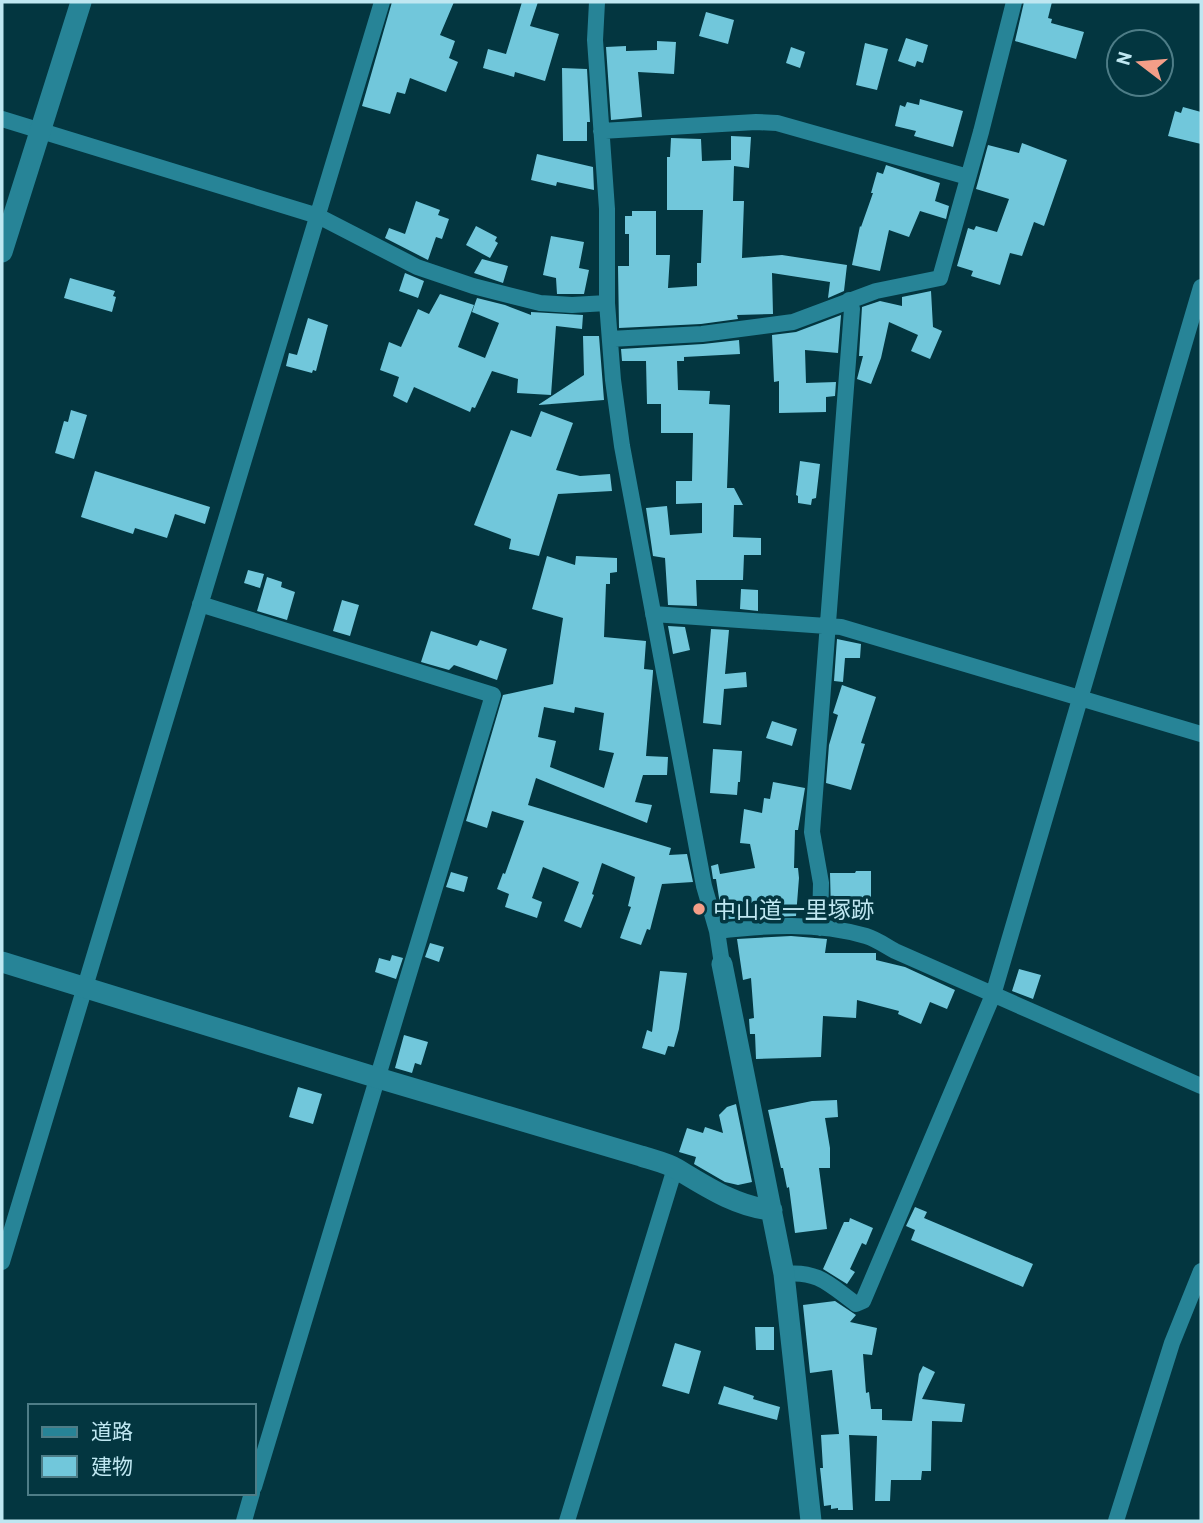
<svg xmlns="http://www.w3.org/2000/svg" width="1203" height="1523" font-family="Barlow,'Noto Sans JP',sans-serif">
  <rect width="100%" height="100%" fill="#033640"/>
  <path fill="#71c7db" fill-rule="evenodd" d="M392,2H454L440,35L455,41L449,58L458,62L446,92L410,78L405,94L397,92L390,114L362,106Z
    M522,2H538L530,26L559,34L545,81L515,72L514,77L483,68L488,49L506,54Z
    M1024,2H1052L1048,18L1052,19L1051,23L1084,32L1076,59L1015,41Z
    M706,12L734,20L728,44L699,36Z
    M906,38L928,45L923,63L917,61L915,67L898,61Z
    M657,41L676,42L674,74L638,72L642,117L611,120L606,47L626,46V51L657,50Z
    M865,43L888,49L877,90L856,85Z
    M791,47L805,52L800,68L786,63Z
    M562,68L587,69L590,122H587V141H563Z
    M920,99L963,111L953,147L914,136L916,131L895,126L900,105L905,107L907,102L919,105Z
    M1183,107L1201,112V144L1168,136L1175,111L1181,113Z
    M731,136L751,137L749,168L734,166L733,201H744L742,258L782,255L847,265L844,291L828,298L830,282L772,273L773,314L737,315L738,319L701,324L619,328L618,266H629V234H625V216H632V211H656V255H670L668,288L697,286V263H701L703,210H667V157H670L671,138L701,139L702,161L731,160Z
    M1022,143L1067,160L1044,226L1034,222L1022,256L1010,253L1000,285L971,276L973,271L957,266L968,228L974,230L976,226L997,232L1009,199L976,189L988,145L1019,153Z
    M537,154L593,167L594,190L557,182L556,186L531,180Z
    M886,165L940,183L935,201L949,206L946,219L920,211L909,237L889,230L880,271L852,265L860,226L861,227L873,193H871L877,172L883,174Z
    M416,201L440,210L438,215L449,219L442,239L436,237L428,260L385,238L389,228L405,234Z
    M476,226L497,237L495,241L498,243L490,258L466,245Z
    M551,236L584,242L579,268L589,270L584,294H557L556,278L543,275Z
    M482,259L508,266L503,283L474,273Z
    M405,273L424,281L418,298L399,291Z
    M70,278L115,291L113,296L116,297L112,312L64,298Z
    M931,291L933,327L942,331L930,359L911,351L918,335L889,322L881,358L871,384L857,379L863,356H859L862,307L880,301L902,306V297Z
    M440,294L474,305L458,347L485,358L499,323L472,312L477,298L505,305L531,315V312L583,315L582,329L556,326L551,395L517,393L518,379L492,371L475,408L472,407L470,412L414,387L407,403L393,396L399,377L380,370L389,342L401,347L418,309L429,314Z
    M841,315L838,353L805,350L806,383L836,382L835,396L826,397V412L779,413V381L774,382L772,335L796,332Z
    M308,318L328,325L316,371L313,370L312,373L286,366L289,353L297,355Z
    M583,336H599L604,400L538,405L584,375Z
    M739,340L740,354L684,357V361H677L678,390L710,391L709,404L730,405L727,488H734L743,505H734L733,537L761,538V555H744L743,580H696L697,606L668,605L665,558L653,556L646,508L667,506L670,535L702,533V503L676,504V481H692L693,433H661V404H647L646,361H622L621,349L703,344Z
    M71,410L87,415L74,459L55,453L64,421L68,422Z
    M541,411L573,423L556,470L580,476L610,474L612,491L558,494L539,556L509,549L511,539L474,525L511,430L531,437Z
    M800,461L820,464L816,498L812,499L811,505L798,503V496L796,495Z
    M95,471L210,507L205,524L175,514L167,538L135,528L133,534L81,517Z
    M547,556L575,565L576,556L617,558V572L610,573V584H606L604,637L646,641L644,669L653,670V672L646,756L668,757L667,775H643L635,802L652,805L647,823L536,778L528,805L671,848L669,855L687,854L693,882L662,884L650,930L647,929L641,945L620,938L631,907L628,906L635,877L602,863L592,894L594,895L581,928L564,921L579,882L543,867L532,898L542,902L537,918L505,907L509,894L497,889L503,873L505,874L524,821L492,811L487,828L466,821L503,695L553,684L563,618L532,609ZM544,707L574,713L575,707L604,713L599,750L614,753L604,788L550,767L556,741L538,737Z
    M248,570L264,574L260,588L244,583Z
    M267,577L282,582L281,587L295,592L287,620L257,611Z
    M741,589L758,590V611L740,609Z
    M342,600L359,605L350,636L333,631Z
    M668,626L685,627L690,650L673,654Z
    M711,629L729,630L725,674L746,672L747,687L724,689L721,725L703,723Z
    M431,631L477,646L480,640L507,649L497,680L454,665L449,670L421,662Z
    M837,639L861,644L860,658H845L843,682L834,681Z
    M842,685L876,697L861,743L865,744L851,790L826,783L829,745L838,715L833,713Z
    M772,721L797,729L792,746L766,738Z
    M713,749L742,751L740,782H738L737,795L710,793Z
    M773,782L805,788L798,830H795L794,868H798L799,878L796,916L728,919L725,903L720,904L716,879H713L711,866L718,864L720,874L755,868L750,844L740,843L744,809L762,813L764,798L770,799Z
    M856,871H871V899H857V902H854V911H831L830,873H855Z
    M451,872L468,877L464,892L446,887Z
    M791,936L827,939L825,953H876V960L905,967L955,990L947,1009L930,1002L921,1024L898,1014L899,1011L857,1000L856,1018L823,1016L821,1057L756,1059L755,1034H750L749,1019L754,1018L751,978L743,980L737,939Z
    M430,943L444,947L439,962L425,957Z
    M392,955L403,958L396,979L375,972L379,958L390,961Z
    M1019,969L1041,975L1033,999L1012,991Z
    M660,971L687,973L679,1029L674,1047L668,1046L665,1055L642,1048L647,1030L652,1032Z
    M404,1035L428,1042L421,1065L415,1063L412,1073L395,1068Z
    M298,1087L322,1094L313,1124L289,1117Z
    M837,1100L838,1117L825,1118L830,1148V1168H819L827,1229L795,1233L789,1187L787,1188L783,1168H781L768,1110L812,1101Z
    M736,1104L752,1182L738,1185L725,1182L694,1164L696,1157L679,1152L687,1128L703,1133L705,1127L723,1133L719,1115L727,1107Z
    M915,1207L927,1212L924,1218L1033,1264L1023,1287L911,1240L915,1230L906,1226Z
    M850,1218L873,1228L866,1245L862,1243L850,1269L855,1272L847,1284L823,1269L844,1222H849Z
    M835,1301L856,1315L850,1322L877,1328L872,1355L863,1354L866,1393L869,1392L871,1409H882V1420L912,1421L919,1374L923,1366L935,1372L922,1399L965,1404L962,1422L932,1421L931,1471H922L921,1480H891L890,1501H875L877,1436L849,1435L853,1510H838V1508L831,1509V1505L824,1506L820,1468H823L821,1435L839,1434L832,1370L810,1373L803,1305Z
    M755,1327H774V1350H756Z
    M675,1343L701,1351L689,1394L662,1386Z
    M724,1386L754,1396L753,1399L780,1407L777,1420L718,1404Z"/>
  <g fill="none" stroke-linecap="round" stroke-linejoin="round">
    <path stroke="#278497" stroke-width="16" d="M597,2L595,40L607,209V303L613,380L622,446L704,886L717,931L722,964
      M2,119L318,216L417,267L473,286L540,303L572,305L607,303
      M601,131L756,122L777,123L968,177
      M610,339L702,334L793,322L876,291L940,278L981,132L1014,2
      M200,604L493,695L254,1487
      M653,614L841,627L1201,734
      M820,928L821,883L812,832L852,309L849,300
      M717,931C765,925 818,922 866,936C876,939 886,946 895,951L1201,1086
      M2,1262L382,2
      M784,1274C818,1270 830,1285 856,1304L863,1301L993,995L1201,287
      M244,1521L252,1493
      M567,1521L675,1168
      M1116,1521L1172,1343L1201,1271"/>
    <path stroke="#278497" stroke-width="21" d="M2,252L81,2
      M2,962L378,1078L641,1156C653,1160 667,1163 677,1169C707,1187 737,1207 772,1210
      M722,964L784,1274L811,1521"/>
  </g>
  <circle fill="#f49e88" stroke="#033640" stroke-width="2.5" cx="699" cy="909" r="7"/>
  <g text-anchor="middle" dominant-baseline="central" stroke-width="7" stroke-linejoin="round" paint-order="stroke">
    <g font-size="23" fill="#bfe7f1" stroke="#033640" text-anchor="start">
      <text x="713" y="909">中山道一里塚跡</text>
    </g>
  </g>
  <rect width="1203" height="1523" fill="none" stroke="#bfe7f1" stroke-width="7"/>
  <rect x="28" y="1404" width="228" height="91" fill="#033640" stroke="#4e7d87" stroke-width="2"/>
  <rect x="42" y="1427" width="35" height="10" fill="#278497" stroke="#4e7d87" stroke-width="2"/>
  <text x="91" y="1439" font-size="21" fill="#bfe7f1">道路</text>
  <rect x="42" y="1456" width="35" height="21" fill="#71c7db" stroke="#4e7d87" stroke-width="2"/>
  <text x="91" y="1474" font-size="21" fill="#bfe7f1">建物</text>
  <g transform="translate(1140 63) rotate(286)"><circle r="33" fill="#033640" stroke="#4e7d87" stroke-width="2"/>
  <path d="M0-5L12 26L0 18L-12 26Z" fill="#f49e88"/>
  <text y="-10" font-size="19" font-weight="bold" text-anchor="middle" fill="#bfe7f1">N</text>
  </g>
</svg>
